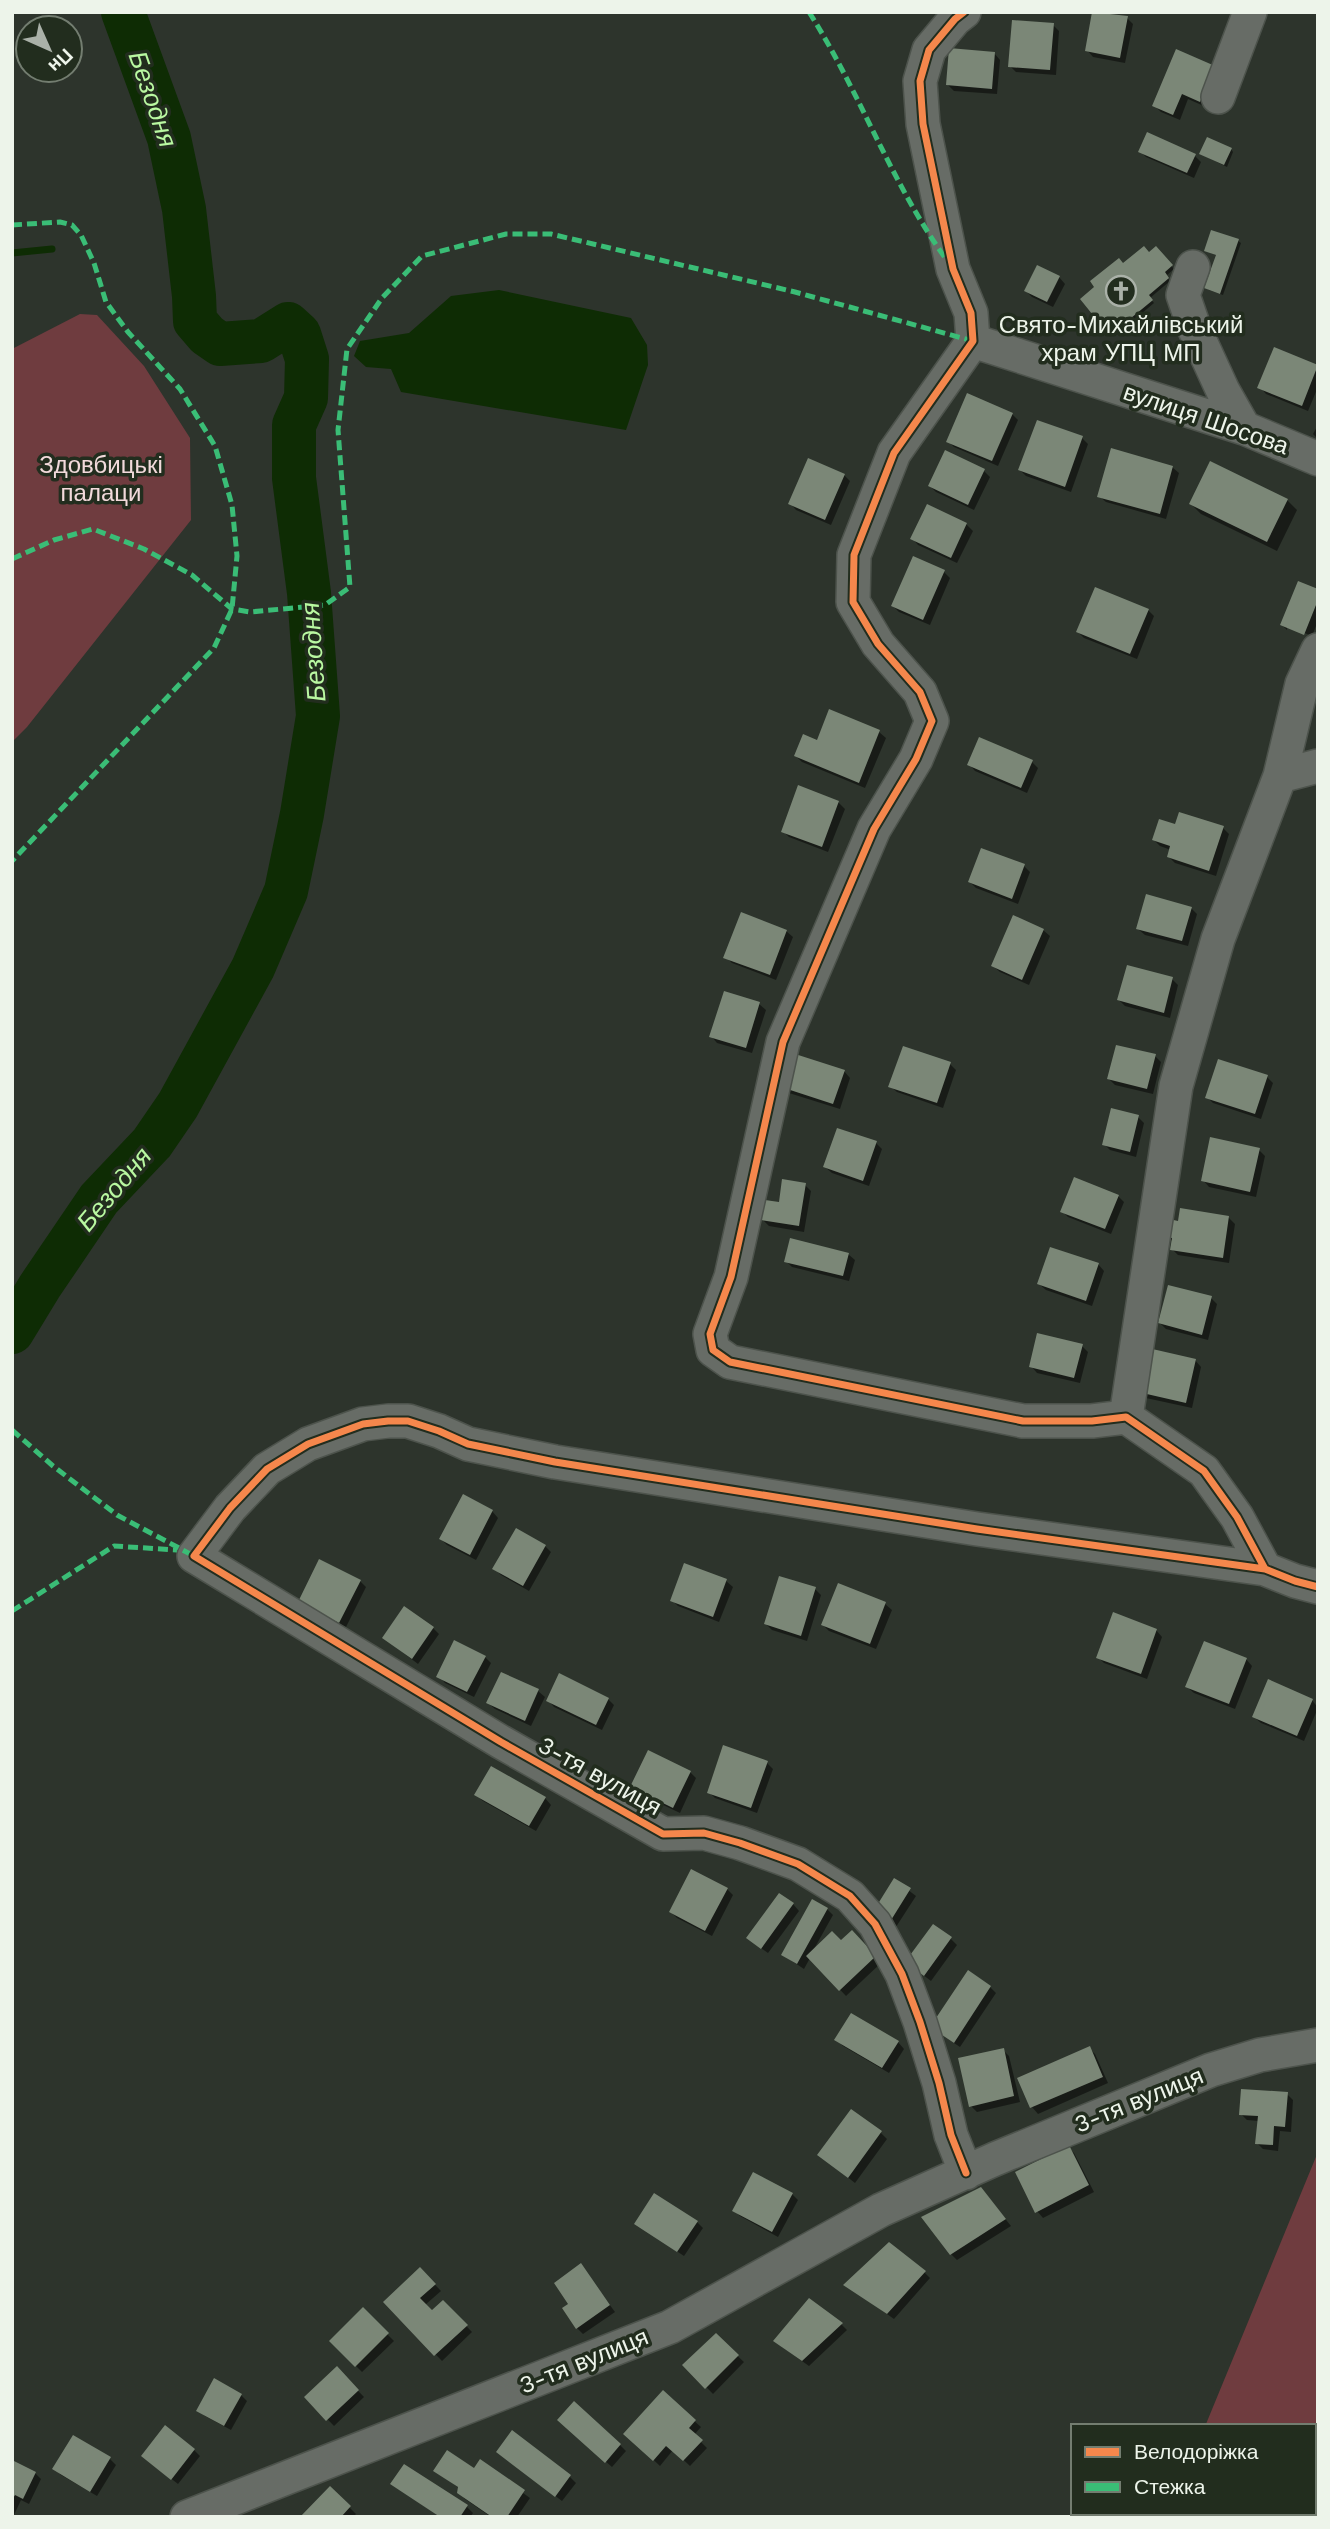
<svg xmlns="http://www.w3.org/2000/svg" width="1330" height="2529" font-family="'Work Sans',sans-serif">
  <rect width="100%" height="100%" fill="#2d342c"/>
  <path fill="#6f3c3f" d="M80,314L97,315L144,366L190,438L191,520L27,727L12,742V349Z
    M1318,2152V2499L1314,2497V2426H1209L1206,2424Z"/>
  <path fill="#0e2c04" d="M499,290L631,318L647,345L648,365L626,430L401,392L391,369L366,367L354,356L360,341L409,333L451,296Z"/>
  <path fill="#0007" d="M1094,12L1127,18L1133,24L1125,63L1093,57L1087,50Z
    M1053,25L1059,31L1056,75L1016,72L1010,66Z
    M994,53L1000,60L997,94L954,91L948,85Z
    M1214,67L1206,107L1188,99L1180,120L1161,112L1154,105Z
    M1231,149L1233,152L1227,167L1201,154Z
    M1140,151L1195,156L1201,162L1194,178L1146,157Z
    M1238,241L1241,243L1223,295L1209,290L1206,288L1218,256L1206,251Z
    M1156,248L1174,269L1166,276L1170,281L1150,298L1154,303L1128,325L1123,319L1109,331L1082,299L1123,266L1149,254Z
    M1059,277L1065,284L1053,307L1032,297L1026,291Z
    M1317,367L1318,387L1308,411L1266,394L1260,387Z
    M1012,414L1018,420L998,466L954,447L948,441Z
    M1318,425V439L1313,434Z
    M1082,438L1088,444L1071,492L1026,476L1020,470Z
    M1172,467L1179,473L1166,519L1106,502L1099,496Z
    M984,471L990,477L974,510L936,492L930,486Z
    M844,475L850,481L831,525L796,510L790,503Z
    M1287,500L1297,510L1277,551L1201,514L1191,504Z
    M928,506L966,524L973,531L957,563L918,545L912,538Z
    M944,572L950,578L930,625L899,612L893,606Z
    M1318,591V621L1312,636L1287,626V630L1282,625Z
    M1148,610L1154,616L1137,659L1084,638L1078,632Z
    M830,712L879,732L886,738L865,788L802,762L796,756L818,742Z
    M1032,762L1038,768L1027,793L975,771L969,764Z
    M838,802L845,809L828,852L789,837L783,831Z
    M1176,826L1223,828L1229,834L1216,876L1175,863L1169,857L1171,850L1160,846L1154,840Z
    M1024,866L1030,872L1018,904L976,888L970,882Z
    M1191,908L1197,914L1188,946L1145,935L1138,929Z
    M1014,918L1043,930L1050,936L1029,985L1000,972L993,966Z
    M786,931L793,937L776,980L732,963L726,957Z
    M1172,979L1178,985L1170,1018L1125,1006L1119,1000Z
    M759,1004L766,1010L752,1053L717,1043L711,1036Z
    M1155,1056L1161,1062L1153,1094L1115,1085L1109,1079Z
    M950,1064L956,1070L943,1108L897,1092L890,1086Z
    M844,1071L850,1078L840,1109L789,1093L783,1087Z
    M1267,1077L1273,1083L1261,1119L1213,1103L1207,1097Z
    M1138,1117L1144,1123L1136,1157L1110,1150L1104,1144Z
    M876,1143L882,1149L869,1186L832,1173L825,1167Z
    M1259,1150L1265,1156L1256,1197L1209,1187L1203,1180Z
    M805,1185L811,1191L804,1232L769,1226L763,1220Z
    M1118,1196L1124,1202L1111,1234L1068,1217L1062,1211Z
    M1229,1218L1235,1224L1229,1263L1178,1255L1172,1249L1173,1242L1168,1237L1179,1223Z
    M848,1254L855,1260L849,1281L792,1267L786,1261Z
    M1098,1264L1104,1271L1092,1306L1046,1290L1039,1284Z
    M1211,1298L1217,1304L1208,1340L1166,1329L1160,1323Z
    M1082,1346L1088,1352L1080,1383L1037,1373L1031,1366Z
    M1195,1360L1201,1367L1192,1408L1146,1398L1140,1392Z
    M463,1497L492,1511L498,1518L476,1560L447,1545L441,1539Z
    M545,1546L551,1552L529,1591L501,1575L495,1569Z
    M685,1565L726,1581L733,1587L719,1622L678,1606L672,1600Z
    M360,1581L366,1587L346,1627L306,1608Z
    M815,1589L821,1595L807,1641L772,1630L766,1624Z
    M885,1604L892,1610L876,1649L829,1631L823,1625Z
    M433,1628L439,1634L418,1664L384,1638Z
    M1156,1630L1162,1637L1147,1679L1104,1663L1098,1657Z
    M485,1657L491,1663L474,1697L445,1683L439,1676Z
    M1246,1659L1252,1666L1235,1709L1194,1693L1187,1687Z
    M501,1674L538,1691L545,1697L531,1726L495,1709L488,1703Z
    M608,1699L614,1705L602,1730L554,1707L548,1700Z
    M1312,1700L1318,1708L1304,1741L1261,1723L1254,1717Z
    M767,1763L773,1769L757,1813L715,1798L709,1792Z
    M690,1772L696,1778L680,1813L638,1793L632,1787Z
    M476,1795L545,1798L551,1805L536,1831L483,1801Z
    M895,1880L916,1896L894,1930L879,1921Z
    M727,1889L733,1895L712,1936L677,1918L671,1912Z
    M793,1904L799,1911L768,1953L755,1944Z
    M827,1909L833,1915L814,1949L841,1942L852,1932L881,1963L846,1996L810,1958L804,1969L783,1955Z
    M950,1938L957,1945L931,1981L914,1968Z
    M990,1987L996,1993L960,2047L939,2033Z
    M837,2040L898,2042L904,2049L889,2073L843,2046Z
    M1089,2048L1095,2054L1108,2083L1038,2114L1032,2107L1019,2079Z
    M1003,2050L1009,2056L1020,2102L977,2112L971,2106Z
    M1287,2094L1293,2100L1291,2132L1280,2131L1278,2151L1263,2149L1257,2143L1259,2121L1247,2120L1241,2114Z
    M880,2132L887,2139L855,2183L819,2155Z
    M1068,2147L1074,2153L1094,2192L1043,2218L1037,2211Z
    M792,2194L798,2200L778,2237L740,2216L734,2210Z
    M987,2196L1011,2226L957,2260L951,2254Z
    M697,2222L703,2228L684,2256L636,2224Z
    M581,2266L615,2312L583,2334L577,2328L571,2305Z
    M420,2269L441,2291L425,2305L432,2313L443,2302L472,2332L442,2361L385,2302Z
    M924,2272L930,2278L894,2319L846,2285Z
    M363,2310L394,2341L362,2372L331,2341Z
    M841,2324L847,2330L809,2366L782,2347Z
    M716,2336L744,2362L713,2394L685,2365Z
    M336,2368L364,2397L334,2426L306,2397Z
    M663,2393L701,2427L694,2435L707,2448L690,2466L673,2450L660,2466L626,2434Z
    M241,2395L247,2401L231,2430L205,2416L198,2410Z
    M565,2426L620,2445L626,2451L612,2467Z
    M194,2450L200,2456L178,2484L150,2462Z
    M505,2458L570,2477L576,2483L562,2501Z
    M110,2459L116,2465L97,2496L61,2475L55,2469Z
    M12,2462L35,2473L41,2479L29,2504L21,2500L13,2517Z
    M480,2462L530,2498L517,2517H491L465,2499L459,2492L460,2489L436,2470H475Z
    M392,2484L467,2507L473,2513L470,2517H440Z
    M330,2488L356,2514L353,2517H303Z"/>
  <g fill="none" stroke-linecap="round" stroke-linejoin="round">
    <path stroke="#0e2c04" stroke-width="7" d="M12,253L52,249"/>
    <path stroke="#0e2c04" stroke-width="44" d="M12,1332L40,1286L99,1199L152,1143L178,1105L253,968L286,891L302,814L318,716L309,593L294,478V425L306,398L307,359L299,334L288,324L261,341L220,344L207,335L195,321L194,296L184,209L169,138L123,12"/>
  </g>
  <path fill="#7b8777" d="M1092,12L1128,16L1120,58L1085,51Z
    M1012,20L1054,23L1050,70L1008,67Z
    M949,48L995,52L992,89L946,85Z
    M1176,49L1215,66L1200,102L1182,94L1173,115L1152,106Z
    M1147,132L1196,154L1187,173L1138,152Z
    M1207,137L1232,148L1224,165L1199,154Z
    M1211,230L1239,239L1220,294L1204,288L1216,255L1204,251Z
    M1144,246L1149,252L1156,246L1173,265L1165,272L1169,278L1149,295L1153,300L1125,323L1120,318L1105,330L1080,299L1094,287L1090,281L1119,258L1123,263Z
    M1037,265L1060,276L1047,302L1024,291Z
    M1274,347L1318,365L1302,406L1257,388Z
    M967,393L1013,413L992,461L946,442Z
    M1037,420L1083,436L1065,487L1018,470Z
    M1111,448L1173,466L1160,514L1097,497Z
    M945,450L985,469L968,505L928,486Z
    M808,458L845,474L825,520L788,504Z
    M1210,461L1288,499L1267,542L1189,504Z
    M927,504L967,523L951,558L910,539Z
    M913,556L945,570L923,620L891,606Z
    M1298,581L1318,589V600L1304,635L1280,625Z
    M1095,587L1149,609L1130,654L1076,632Z
    M829,709L880,730L859,783L794,756L803,734L817,740Z
    M979,737L1033,760L1021,788L967,765Z
    M798,785L839,801L822,847L781,832Z
    M1179,812L1224,826L1209,871L1167,857L1170,846L1152,840L1159,819L1175,824Z
    M981,848L1025,864L1012,899L968,882Z
    M1146,894L1192,907L1182,941L1136,929Z
    M741,912L787,930L770,975L723,958Z
    M1013,915L1044,929L1022,980L991,966Z
    M1127,965L1173,977L1164,1013L1117,1000Z
    M724,991L760,1002L746,1048L709,1037Z
    M1116,1045L1156,1054L1147,1089L1107,1079Z
    M903,1046L951,1062L937,1103L888,1087Z
    M792,1053L845,1070L833,1104L781,1087Z
    M1218,1059L1268,1075L1255,1114L1205,1098Z
    M1111,1108L1139,1115L1130,1152L1102,1145Z
    M837,1128L877,1141L863,1181L823,1167Z
    M1210,1137L1260,1148L1250,1192L1201,1181Z
    M1074,1177L1119,1195L1105,1229L1060,1212Z
    M782,1179L806,1183L799,1226L761,1220L765,1200L779,1202Z
    M1180,1208L1229,1216L1223,1258L1170,1250L1172,1238L1166,1237L1169,1219L1178,1221Z
    M790,1238L849,1253L843,1276L784,1262Z
    M1050,1247L1099,1263L1086,1301L1037,1284Z
    M1168,1285L1212,1296L1202,1335L1158,1323Z
    M1037,1333L1083,1344L1074,1378L1029,1367Z
    M1148,1348L1196,1359L1186,1403L1138,1392Z
    M463,1494L493,1510L470,1555L439,1539Z
    M516,1528L546,1545L523,1586L492,1569Z
    M319,1559L361,1580L339,1623L298,1602Z
    M684,1563L727,1579L713,1617L670,1601Z
    M779,1576L816,1587L801,1636L764,1624Z
    M838,1583L886,1602L870,1644L821,1625Z
    M404,1606L434,1627L412,1659L382,1638Z
    M1113,1612L1157,1629L1141,1674L1096,1658Z
    M454,1640L486,1656L467,1692L436,1677Z
    M1204,1641L1247,1658L1229,1704L1185,1687Z
    M501,1672L539,1689L525,1721L486,1703Z
    M559,1673L609,1698L596,1725L546,1701Z
    M1268,1679L1313,1699L1297,1736L1252,1717Z
    M723,1745L768,1761L751,1808L707,1793Z
    M648,1750L691,1771L673,1808L630,1787Z
    M491,1766L546,1797L529,1826L474,1795Z
    M691,1869L728,1888L705,1931L669,1912Z
    M894,1878L911,1888L888,1925L871,1915Z
    M779,1893L794,1903L761,1949L746,1938Z
    M812,1899L828,1908L797,1964L781,1955Z
    M933,1924L952,1937L924,1976L905,1962Z
    M852,1930L876,1956L839,1991L806,1956L832,1931L841,1940Z
    M968,1970L991,1986L954,2043L930,2027Z
    M851,2013L899,2041L882,2068L834,2040Z
    M1090,2046L1103,2077L1030,2108L1017,2078Z
    M1004,2048L1014,2096L969,2107L958,2058Z
    M1241,2089L1288,2092L1285,2127L1274,2126L1273,2145L1255,2144L1258,2116L1239,2115Z
    M851,2109L882,2131L848,2178L817,2155Z
    M1069,2145L1089,2185L1035,2213L1015,2172Z
    M753,2172L793,2193L772,2232L732,2211Z
    M981,2187L1006,2219L950,2255L921,2217Z
    M654,2193L698,2221L677,2252L634,2224Z
    M889,2242L926,2271L887,2314L843,2285Z
    M581,2263L610,2305L576,2329L562,2308L568,2304L554,2283Z
    M420,2267L436,2284L420,2298L432,2310L443,2300L468,2325L434,2356L383,2302Z
    M809,2298L843,2323L802,2361L773,2341Z
    M363,2307L389,2333L355,2367L329,2341Z
    M716,2333L739,2355L705,2389L682,2365Z
    M337,2366L359,2390L326,2421L304,2397Z
    M214,2378L242,2394L224,2426L196,2411Z
    M663,2390L696,2420L689,2428L703,2440L683,2461L666,2446L653,2461L623,2434Z
    M574,2401L621,2444L605,2463L557,2420Z
    M165,2425L195,2449L171,2480L141,2456Z
    M512,2430L571,2475L555,2497L496,2452Z
    M73,2435L111,2457L90,2492L52,2469Z
    M447,2450L474,2468L480,2459L525,2490L507,2517H492L457,2493L458,2487L433,2471Z
    M12,2460L36,2472L23,2499L15,2495L12,2500Z
    M404,2464L468,2505L460,2517H440L390,2484Z
    M330,2486L351,2506L341,2517H300Z"/>
  <g fill="none" stroke-linecap="round" stroke-linejoin="round">
    <g stroke="#4d534c" stroke-width="36">
      <path id="minor" d="M964,12L955,19L929,50L920,81L923,124L953,269L971,313L973,341L894,453L854,555L853,602L878,644L920,692L932,721L916,759L874,829L783,1042L731,1277L710,1334L713,1350L730,1362L1023,1421H1092L1126,1417L1204,1471L1237,1517L1265,1569L1295,1581L1318,1587
        M1218,97L1250,12
        M1193,267L1183,295L1195,330L1223,391L1244,428
        M973,341L1244,428L1318,459
        M1280,776L1318,766
        M1126,1417L1176,1086L1218,939L1280,776L1302,684L1318,650
        M966,2173L951,2135L939,2083L920,2022L902,1974L875,1924L850,1896L798,1864L740,1843L704,1833L663,1834L501,1742L194,1556L230,1508L267,1469L308,1444L363,1424L388,1421H408L439,1431L468,1444L555,1462L977,1529L1265,1569
        M187,2517L670,2327L881,2210L995,2159L1211,2070L1260,2055L1318,2045"/>
    </g>
    <use href="#minor" stroke="#676c66" stroke-width="33"/>
    <path stroke="#3abd76" stroke-width="5" stroke-dasharray="10 5" stroke-linecap="butt" d="M809,12C860,92 891,183 946,259
      M12,225L60,222L72,225L81,235L94,263L106,302L128,332L180,389L215,446L232,505L237,556L232,609L214,648L12,861
      M12,559L54,540L93,529L144,549L192,575L232,609L250,612L325,605L350,587L338,430L347,349L382,298L422,256L506,234H551L795,292L973,341
      M12,1430L53,1466L117,1515L194,1556
      M12,1611L114,1546L177,1550"/>
    <g stroke="#222d1e" stroke-width="11">
      <path id="cycleway" d="M964,12L955,19L929,50L920,81L923,124L953,269L971,313L973,341L894,453L854,555L853,602L878,644L920,692L932,721L916,759L874,829L783,1042L731,1277L710,1334L713,1350L730,1362L1023,1421H1092L1126,1417L1204,1471L1237,1517L1265,1569L1295,1581L1318,1587
        M966,2173L951,2135L939,2083L920,2022L902,1974L875,1924L850,1896L798,1864L740,1843L704,1833L663,1834L501,1742L194,1556L230,1508L267,1469L308,1444L363,1424L388,1421H408L439,1431L468,1444L555,1462L977,1529L1265,1569"/>
    </g>
    <use href="#cycleway" stroke="#f5874c" stroke-width="7"/>
  </g>
  <defs>
    <g id="church-ring" transform="scale(1.575)"><circle r="9.5" fill="#222d1e" stroke="#aab1a8" stroke-width="1.5"/><path d="M-1.2-6h2.4v3.5h3.3v2.4h-3.3V6h-2.4V-.1h-3.3v-2.4h3.3Z" fill="#aab1a8"/></g>
  </defs>
  <g fill-rule="evenodd">
    <use href="#church-ring" x="1121" y="291"/>
  </g>
  <g text-anchor="middle" dominant-baseline="central" stroke-width="7" stroke-linejoin="round" paint-order="stroke">
    <g font-size="24" fill="#edf4ea" stroke="#222d1e">
      <text x="1121" y="325">Свято-Михайлівський<tspan x="1121" dy="28">храм УПЦ МП</tspan></text>
    </g>
    <g font-size="24" fill="#edf4ea" stroke="#222d1e">
      <text transform="translate(1206 419) rotate(19)">вулиця Шосова</text>
      <text transform="translate(600 1776) rotate(29)">3-тя вулиця</text>
      <text transform="translate(1139 2100) rotate(-22)">3-тя вулиця</text>
      <text transform="translate(584 2361) rotate(-22)">3-тя вулиця</text>
    </g>
    <g font-size="24" fill="#f2dadb" stroke="#222d1e">
      <text x="101" y="465">Здовбицькі<tspan x="101" dy="28">палаци</tspan></text>
    </g>
    <g font-size="26" font-style="italic" fill="#b9f8a1" stroke="#222d1e">
      <text transform="translate(153 99) rotate(71)">Безодня</text>
      <text transform="translate(313 652) rotate(-94)">Безодня</text>
      <text transform="translate(114 1189) rotate(-50)">Безодня</text>
    </g>
  </g>
  <rect width="1330" height="2529" fill="none" stroke="#edf4ea" stroke-width="28"/>
  <rect x="1071" y="2424" width="245" height="91" fill="#222d1e" stroke="#737d70" stroke-width="2"/>
  <rect x="1085" y="2447" width="35" height="10" fill="#f5874c" stroke="#737d70" stroke-width="2"/>
  <text x="1134" y="2459" font-size="21" fill="#edf4ea">Велодоріжка</text>
  <rect x="1085" y="2482" width="35" height="10" fill="#3abd76" stroke="#737d70" stroke-width="2"/>
  <text x="1134" y="2494" font-size="21" fill="#edf4ea">Стежка</text>
  <g transform="translate(49 49) rotate(135)"><circle r="33" fill="#222d1e" stroke="#737d70" stroke-width="2"/>
  <path d="M0-5L12 26L0 18L-12 26Z" fill="#aab1a8"/>
  <text y="-10" font-size="19" font-weight="bold" text-anchor="middle" fill="#edf4ea">Пн</text>
  </g>
</svg>
